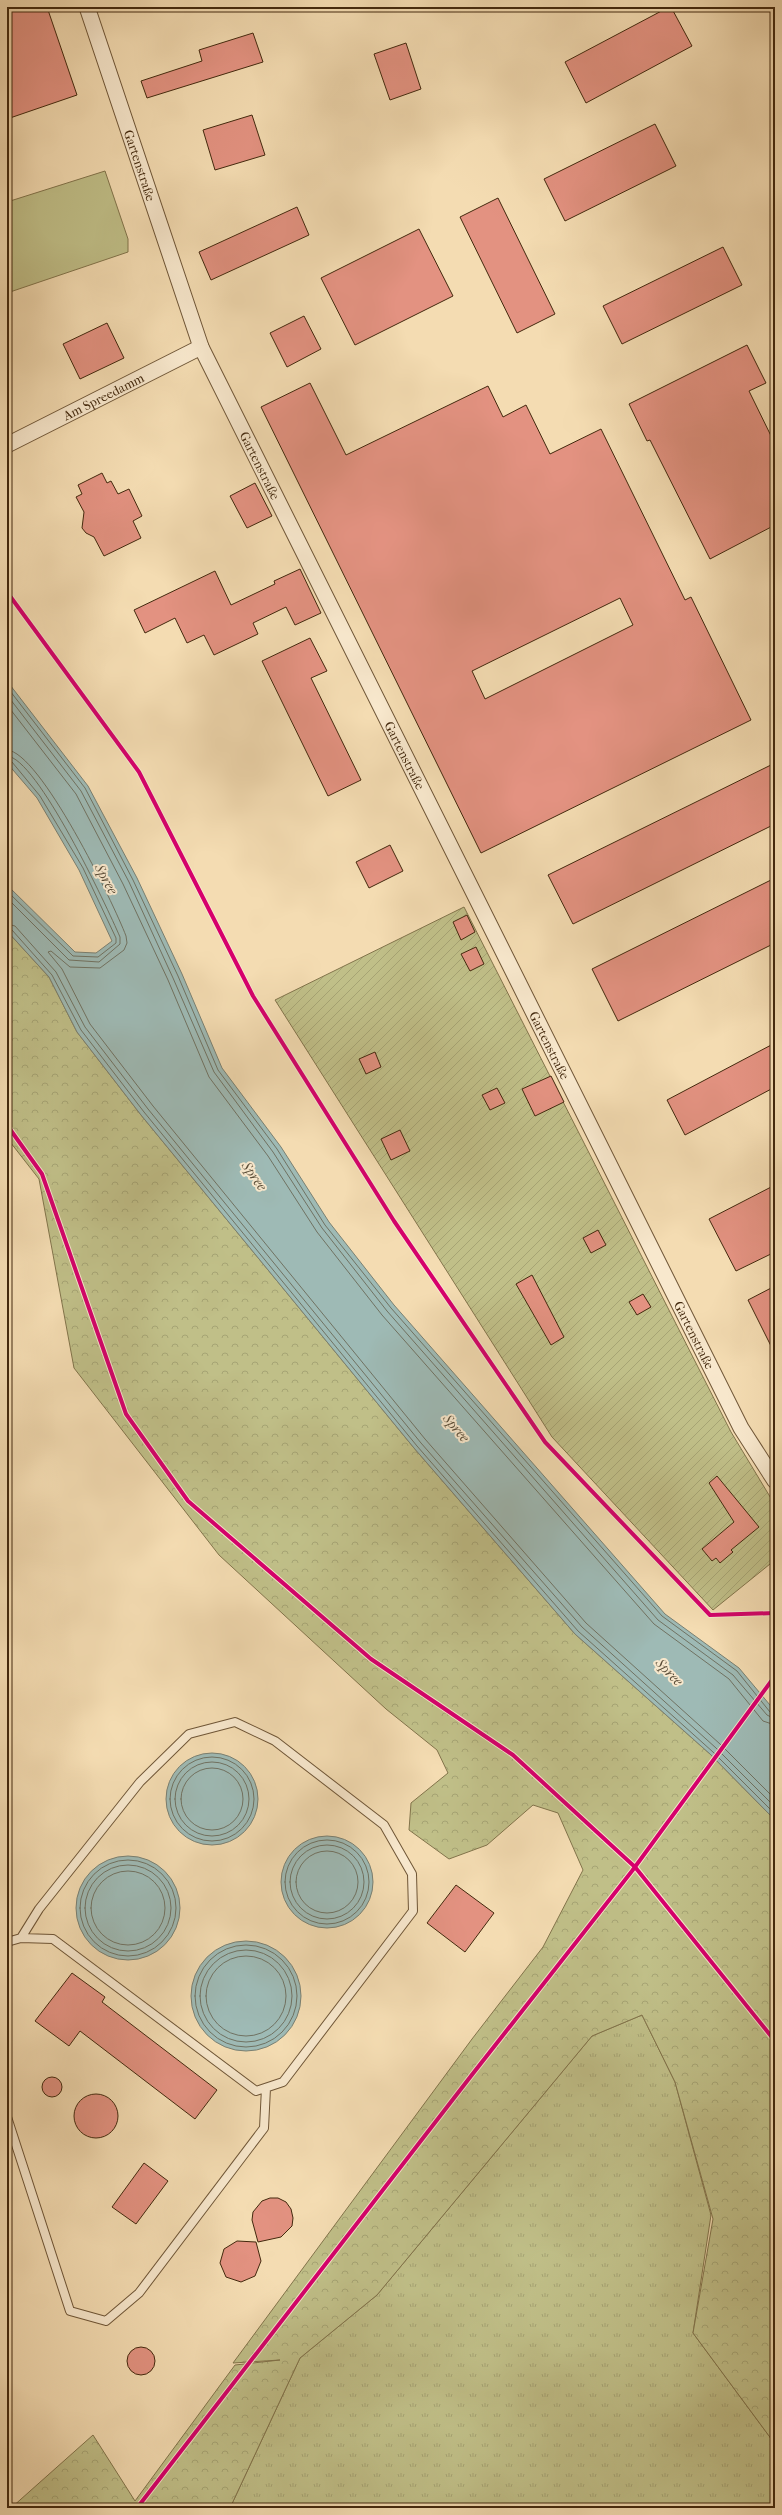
<svg xmlns="http://www.w3.org/2000/svg" width="782" height="2515" font-family="'IM FELL French Canon',serif">
  <defs>
    <pattern id="grass-tufts" width="24" height="20" patternUnits="userSpaceOnUse"><rect width="24" height="20" fill="#c0bf88"/><path d="M3 7l-1-3M5 7V3M7 7l1-3M15 17l-1-3M17 17v-4M19 17l1-3" fill="none" stroke="#a6a474"/></pattern>
    <pattern id="forest-crowns" width="20" height="18" patternUnits="userSpaceOnUse"><rect width="20" height="18" fill="#c0bf88"/><path d="M2 6a3 3 0 1 1 6 0M12 15a3 3 0 1 1 6 0" fill="none" stroke="#a6a474"/></pattern>
    <pattern id="garden-furrows" width="10" height="10" patternUnits="userSpaceOnUse"><rect width="10" height="10" fill="#c0bf88"/><path d="M-1 1l2-2M0 10L10 0M9 11l2-2" fill="none" stroke="#a6a474"/></pattern>
  </defs>
  <rect width="100%" height="100%" fill="#f4dcb2"/>
  <filter id="stains"><feTurbulence type="fractalNoise" baseFrequency=".005" numOctaves="4"/><feColorMatrix values="0 0 0 0 .2 0 0 0 0 .09 0 0 0 0 .02 0 0 0 .5 -.17"/></filter>
  <radialGradient id="worn" r=".72"><stop offset=".6" stop-color="#630" stop-opacity="0"/><stop offset="1" stop-color="#630" stop-opacity=".3"/></radialGradient>
  <path fill="url(#grass-tufts)" stroke="#82744b" d="M642,2015L675,2082L711,2215L693,2333L775,2444V2508H230L300,2358L377,2295L592,2036Z"/>
  <path fill="url(#forest-crowns)" stroke="#82744b" d="M7,931L49,977L77,1032L141,1115L414,1448L575,1634L710,1754L775,1820V2444L693,2333L713,2219L675,2082L642,2015L592,2036L377,2295L300,2358L230,2508H11L93,2435L135,2501L235,2365L280,2360L233,2363L472,2039L543,1947L583,1870L558,1813L533,1805L487,1845L449,1859L409,1830L411,1803L448,1773L437,1750L386,1709L219,1555L74,1368L39,1179L7,1138Z"/>
  <path fill="url(#garden-furrows)" stroke="#82744b" d="M464,907L731,1432L775,1505V1560L713,1610L552,1437L275,1000Z"/>
  <path fill="#c0bf88" stroke="#82744b" d="M105,171L128,239V252L7,293V202Z"/>
  <path fill="#9ebab5" stroke="#7a8072" d="M7,681L88,786L137,878L182,974L222,1068L281,1147L329,1222L394,1305L665,1614L739,1668L775,1711V1820L710,1754L575,1634L414,1448L141,1115L77,1032L49,977L7,931V885L75,952L96,953L112,941L79,870L37,798L7,763Z
    M166 1799a46 46 0 1 1 92 0a46 46 0 1 1-92 0Z
    M281 1882a46 46 0 1 1 92 0a46 46 0 1 1-92 0Z
    M76 1908a52 52 0 1 1 104 0a52 52 0 1 1-104 0Z
    M191 1996a55 55 0 1 1 110 0a55 55 0 1 1-110 0Z"/>
  <g fill="none" stroke-linecap="round" stroke-linejoin="round">
    <path stroke="#707262" stroke-width="1" d="M7,687L85,788L133,880L178,976L218,1070L277,1149L325,1225L391,1308L662,1616L737,1671L770,1712L775,1714
      M7,695L81,791L129,882L173,978L214,1072L273,1152L322,1228L387,1311L658,1620L733,1675L767,1715L775,1719
      M7,705L76,794L123,884L168,980L209,1077L268,1156L317,1232L382,1315L654,1624L729,1679L763,1721L775,1725
      M7,750C40,751 114,904 126,936L127,943L124,950L100,968L70,967L51,951L48,952L62,969L90,1024L153,1106L425,1439L586,1623L720,1744L775,1799
      M7,756C37,757 107,907 120,937V944L99,962L69,960L7,898
      M7,761L12,762L40,796L83,868L116,938V943L98,957L73,956L7,891
      M7,924L15,926L56,972L85,1027L148,1109L421,1443L582,1627L716,1748L775,1807
      M7,929L12,930L52,975L81,1030L144,1112L417,1446L578,1631L713,1752L775,1814
      M170 1799a42 42 0 1 1 84 0a42 42 0 1 1-84 0Z
      M175 1799a37 37 0 1 1 74 0a37 37 0 1 1-74 0Z
      M181 1799a31 31 0 1 1 62 0a31 31 0 1 1-62 0Z
      M285 1882a42 42 0 1 1 84 0a42 42 0 1 1-84 0Z
      M290 1882a37 37 0 1 1 74 0a37 37 0 1 1-74 0Z
      M296 1882a31 31 0 1 1 62 0a31 31 0 1 1-62 0Z
      M80 1908a48 48 0 1 1 96 0a48 48 0 1 1-96 0Z
      M85 1908a43 43 0 1 1 86 0a43 43 0 1 1-86 0Z
      M91 1908a37 37 0 1 1 74 0a37 37 0 1 1-74 0Z
      M195 1996a51 51 0 1 1 102 0a51 51 0 1 1-102 0Z
      M200 1996a46 46 0 1 1 92 0a46 46 0 1 1-92 0Z
      M206 1996a40 40 0 1 1 80 0a40 40 0 1 1-80 0Z"/>
  </g>
  <path fill="#e39281" stroke="#43290e" fill-rule="evenodd" d="M7,7H47L77,95L7,119Z
    M669,7H671L692,46L586,103L565,62Z
    M253,33L263,62L147,98L141,81L202,61L199,50Z
    M406,43L421,89L390,100L374,54Z
    M252,115L265,155L215,170L203,130Z
    M655,124L676,166L565,221L544,179Z
    M498,198L555,314L517,333L460,217Z
    M297,207L309,235L211,280L199,252Z
    M419,229L453,296L355,345L321,278Z
    M723,247L742,285L622,344L603,306Z
    M304,316L321,349L287,367L270,333Z
    M107,323L124,358L80,379L63,344Z
    M747,345L766,383L749,391L775,444V525L710,559L650,440L647,441L629,404Z
    M310,383L346,455L488,386L503,417L526,405L550,454L601,429L685,600L691,597L751,720L481,853L261,407ZM620,598L633,625L485,699L472,671Z
    M102,473L107,483L111,481L118,494L129,489L142,516L133,521L141,538L104,556L94,537L86,533L82,528L84,512L76,497L82,494L78,485Z
    M255,483L272,516L247,528L230,496Z
    M300,569L321,613L295,625L286,607L253,623L258,634L214,655L204,635L187,643L175,618L145,633L134,610L215,571L231,605L275,584L274,581Z
    M310,638L327,671L311,678L361,780L328,796L262,661Z
    M775,763V824L573,924L548,875Z
    M390,845L403,871L369,888L356,862Z
    M775,878V943L618,1021L592,969Z
    M467,915L475,932L461,940L453,922Z
    M476,947L484,964L470,971L461,954Z
    M775,1043V1087L685,1135L667,1100Z
    M375,1052L381,1067L366,1074L359,1059Z
    M551,1076L564,1102L535,1116L522,1089Z
    M497,1088L505,1103L490,1110L482,1095Z
    M400,1130L410,1151L391,1160L381,1139Z
    M775,1185V1252L736,1271L709,1219Z
    M598,1230L606,1245L591,1253L583,1238Z
    M532,1275L564,1337L551,1345L516,1284Z
    M775,1286V1354L748,1300Z
    M643,1294L651,1307L637,1315L629,1302Z
    M717,1476L759,1527L731,1550L733,1552L720,1563L716,1558L712,1561L702,1549L734,1522L709,1483Z
    M456,1885L494,1913L465,1952L427,1923Z
    M72,1973L105,1997L102,2002L217,2090L195,2119L80,2031L69,2046L35,2021Z
    M42 2087a10 10 0 1 1 20 0a10 10 0 1 1-20 0Z
    M74 2116a22 22 0 1 1 44 0a22 22 0 1 1-44 0Z
    M144,2163L168,2181L136,2224L112,2207Z
    M270,2198H278L286,2202L291,2209L293,2218L292,2226L281,2237L258,2242L252,2220L253,2212L262,2201Z
    M237,2241L256,2242L261,2261L255,2276L241,2282L226,2277L220,2263L224,2249Z
    M127 2361a14 14 0 1 1 28 0a14 14 0 1 1-28 0Z"/>
  <g fill="none" stroke-linecap="round" stroke-linejoin="round">
    <g stroke="#6f5637" stroke-width="10">
      <path id="service" d="M7,1942L21,1938L53,1939L256,2091L283,2082L413,1911L412,1874L384,1825L275,1741L235,1722L189,1734L140,1782L39,1909L21,1938
        M7,2117L70,2311L106,2321L139,2293L264,2128L266,2088"/>
    </g>
    <g stroke="#6f5637" stroke-width="17">
      <g id="minor">
        <path id="s1" d="M87,7L201,347L741,1428L775,1481"/>
        <path id="s2" d="M7,445L201,347"/>
      </g>
    </g>
    <use href="#service" stroke="#f8e8cd" stroke-width="8"/>
    <use href="#minor" stroke="#f8e8cd" stroke-width="15"/>
    <g stroke="#f8e8cd" stroke-width="6">
      <path id="cycleway" d="M7,592L139,772L253,996L394,1221L545,1442L710,1615L775,1613
        M7,1125L42,1174L126,1414L188,1501L371,1659L513,1755L635,1867L775,2041
        M137,2508L471,2076L632,1871L775,1676"/>
    </g>
    <use href="#cycleway" stroke="#d6006c" stroke-width="4"/>
  </g>
  <g text-anchor="middle" dominant-baseline="central" stroke-width="4" stroke-linejoin="round" paint-order="stroke">
    <g font-size="13" fill="#43290e" stroke="#f8e8cd">
      <text stroke="none"><textPath href="#s1" startOffset="167">Gartenstraße</textPath></text>
      <text stroke="none"><textPath href="#s2" startOffset="108">Am Spreedamm</textPath></text>
      <text stroke="none"><textPath href="#s1" startOffset="491">Gartenstraße</textPath></text>
      <text stroke="none"><textPath href="#s1" startOffset="815">Gartenstraße</textPath></text>
      <text stroke="none"><textPath href="#s1" startOffset="1139">Gartenstraße</textPath></text>
      <text stroke="none"><textPath href="#s1" startOffset="1463">Gartenstraße</textPath></text>
    </g>
    <g font-size="14" font-style="italic" fill="#5a4d38" stroke="#f8e8cd">
      <text transform="translate(106 879) rotate(61)">Spree</text>
      <text transform="translate(254 1176) rotate(54)">Spree</text>
      <text transform="translate(456 1428) rotate(49)">Spree</text>
      <text transform="translate(669 1672) rotate(46)">Spree</text>
    </g>
  </g>
  <rect width="782" height="2515" fill="none" stroke="#f4dcb2" stroke-width="24"/>
  <rect x="8" y="8" width="766" height="2499" fill="none" stroke="#43290e" stroke-width="2"/>
  <rect x="12" y="12" width="758" height="2491" fill="none" stroke="#43290e"/>
  <rect width="100%" height="100%" filter="url(#stains)"/>
  <rect width="100%" height="100%" fill="url(#worn)"/>
</svg>
